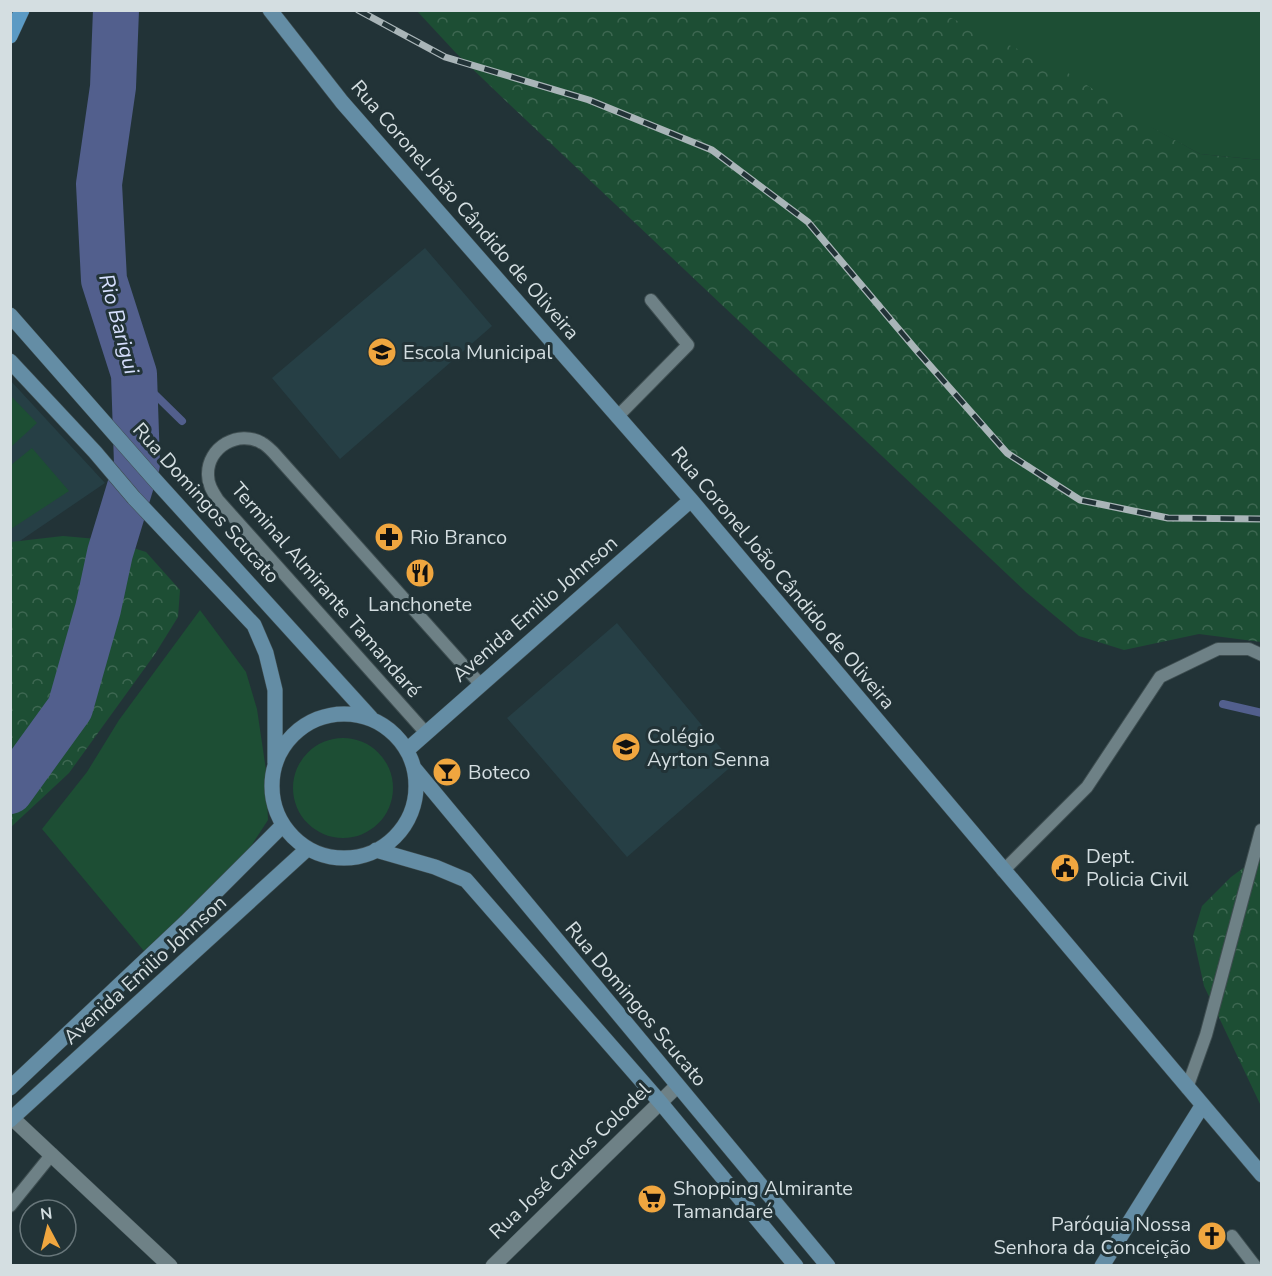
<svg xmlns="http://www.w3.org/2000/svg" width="1272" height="1276" font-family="'Nunito Sans',sans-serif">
  <defs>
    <pattern id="forest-crowns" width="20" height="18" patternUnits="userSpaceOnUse" patternTransform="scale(1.5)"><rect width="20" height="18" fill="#1d4e34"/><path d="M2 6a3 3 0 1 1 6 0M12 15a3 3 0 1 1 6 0" fill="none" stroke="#3d6751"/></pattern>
  </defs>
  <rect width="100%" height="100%" fill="#223337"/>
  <path fill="#263f45" d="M425,248L492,326L340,459L272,378Z
    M10,380L105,483L11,547H10Z
    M617,623L734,764L627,857L507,718Z"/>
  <path fill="#1d4e34" d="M936,11H1261V160L1200,154Z
    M11,396L37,423L11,447Z
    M32,448L69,491L11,529V465Z
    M200,610L246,672L257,709L266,770L268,820L242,860L144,951L42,829L87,772L119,720Z
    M293 788a50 50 0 1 1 100 0a50 50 0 1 1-100 0Z"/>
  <path fill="url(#forest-crowns)" d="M417,11H936L1065,71L1153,128L1200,154L1261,160V642L1199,634L1124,650L1079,636L1026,592L507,102L456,53Z
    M63,536L108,540L146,552L180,590L178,617L155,654L69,773L11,827V542Z
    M1261,855V1106L1204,986L1193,936L1202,906L1231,877Z"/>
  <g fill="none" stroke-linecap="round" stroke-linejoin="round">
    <path stroke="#525f8d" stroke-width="8" d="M134,374L182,421
      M1223,704L1262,713"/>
    <path stroke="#525f8d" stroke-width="46" d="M10,791L70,708L98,609L110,553L137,464L134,374L104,280L99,184L113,87L116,10"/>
    <g stroke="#3f4e51" stroke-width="14">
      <path id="lane" d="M617,417L688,345L651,300
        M426,733L218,500C213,492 208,485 208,475C207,447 239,429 262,443C266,445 270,449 273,452L481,685
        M1003,871L1087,787L1160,677L1218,649H1249L1262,655
        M1187,1088L1206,1035L1261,830
        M10,1206L52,1154
        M1232,1236L1255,1266"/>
    </g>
    <g stroke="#3f4e51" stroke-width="16">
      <path id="street" d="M10,1116L170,1266
        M493,1266L677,1086"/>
    </g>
    <g stroke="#3f4e51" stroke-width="16">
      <path id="secondary" d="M270,10L342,102L691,500L1262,1175
        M10,315L155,480L371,718
        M10,361L95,452L134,498L254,625L266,653L275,690V763
        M272 786a72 72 0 1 1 144 0a72 72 0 1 1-144 0Z
        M407,750L691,500
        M414,768L828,1266
        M376,850L435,867L466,880L660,1102L796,1266
        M10,1088L186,922L283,825
        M10,1120L306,850
        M1102,1266L1202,1106"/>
    </g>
    <g stroke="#3f4e51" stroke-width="16">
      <path id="primary" d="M10,36L22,10"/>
    </g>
    <use href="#lane" stroke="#6e8186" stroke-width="12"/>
    <use href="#street" stroke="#6e8186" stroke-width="15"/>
    <use href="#secondary" stroke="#648da5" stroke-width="15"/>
    <use href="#primary" stroke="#5b9ac4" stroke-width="15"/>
    <g stroke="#a9b5b8" stroke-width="7">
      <path id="rail" d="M358,10L445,57L589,100L712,150L808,222L918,352L1007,453L1080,500L1168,518L1262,519"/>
    </g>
    <use href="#rail" stroke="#223337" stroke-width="4.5" stroke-dasharray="14" stroke-linecap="butt"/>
  </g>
  <defs>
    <g id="school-disc" transform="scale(1.5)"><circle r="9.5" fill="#f0a63f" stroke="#223337"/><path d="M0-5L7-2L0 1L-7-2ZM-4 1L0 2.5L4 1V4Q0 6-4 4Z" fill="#111"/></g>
    <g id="pharmacy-disc" transform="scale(1.5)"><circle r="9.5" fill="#f0a63f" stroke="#223337"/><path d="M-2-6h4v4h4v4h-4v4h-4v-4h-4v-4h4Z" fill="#111"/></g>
    <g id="restaurant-disc" transform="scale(1.5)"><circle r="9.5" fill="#f0a63f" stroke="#223337"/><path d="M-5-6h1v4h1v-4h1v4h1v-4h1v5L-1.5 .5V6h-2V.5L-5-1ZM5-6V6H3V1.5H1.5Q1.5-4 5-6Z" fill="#111"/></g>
    <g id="bar-disc" transform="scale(1.5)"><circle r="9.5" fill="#f0a63f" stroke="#223337"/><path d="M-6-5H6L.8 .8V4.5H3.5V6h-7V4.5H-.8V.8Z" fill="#111"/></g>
    <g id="civic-disc" transform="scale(1.5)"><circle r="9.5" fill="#f0a63f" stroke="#223337"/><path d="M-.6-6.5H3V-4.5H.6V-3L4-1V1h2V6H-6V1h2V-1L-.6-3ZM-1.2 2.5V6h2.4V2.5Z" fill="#111"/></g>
    <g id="supermarket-disc" transform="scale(1.5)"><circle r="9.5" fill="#f0a63f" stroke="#223337"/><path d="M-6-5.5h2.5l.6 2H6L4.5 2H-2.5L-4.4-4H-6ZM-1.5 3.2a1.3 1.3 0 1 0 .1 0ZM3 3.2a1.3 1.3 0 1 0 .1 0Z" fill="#111"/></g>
    <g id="church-disc" transform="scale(1.5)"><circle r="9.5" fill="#f0a63f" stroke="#223337"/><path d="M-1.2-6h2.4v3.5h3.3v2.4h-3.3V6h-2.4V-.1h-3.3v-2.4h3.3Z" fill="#111"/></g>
  </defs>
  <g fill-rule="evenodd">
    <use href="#school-disc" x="382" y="352"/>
    <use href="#pharmacy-disc" x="389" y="537"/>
    <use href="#restaurant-disc" x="420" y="573"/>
    <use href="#school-disc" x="626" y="747"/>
    <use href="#bar-disc" x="447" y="772"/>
    <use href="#civic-disc" x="1065" y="868"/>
    <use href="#supermarket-disc" x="652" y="1199"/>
    <use href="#church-disc" x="1212" y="1236"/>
  </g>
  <g text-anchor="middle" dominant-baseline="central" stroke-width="6" stroke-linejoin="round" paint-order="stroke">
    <g font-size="20" fill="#d4dee1" stroke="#223337">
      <text transform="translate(465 210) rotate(49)">Rua Coronel João Cândido de Oliveira</text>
      <text transform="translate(206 503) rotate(48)">Rua Domingos Scucato</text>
      <text transform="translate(783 578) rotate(50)">Rua Coronel João Cândido de Oliveira</text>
      <text transform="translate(326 590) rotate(49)">Terminal Almirante Tamandaré</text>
      <text transform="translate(535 609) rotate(-41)">Avenida Emilio Johnson</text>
      <text transform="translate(145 970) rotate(-42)">Avenida Emilio Johnson</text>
      <text transform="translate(636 1004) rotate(50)">Rua Domingos Scucato</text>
      <text transform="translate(570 1161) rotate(-44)">Rua José Carlos Colodel</text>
    </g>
    <g font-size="20" fill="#d4dee1" stroke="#223337" text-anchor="start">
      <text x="403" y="352">Escola Municipal</text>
      <text x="410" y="537">Rio Branco</text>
      <text x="420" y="604" text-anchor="middle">Lanchonete</text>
      <text x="647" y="736">Colégio<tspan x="647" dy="23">Ayrton Senna</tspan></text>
      <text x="468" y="772">Boteco</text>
      <text x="1086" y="856">Dept.<tspan x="1086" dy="23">Policia Civil</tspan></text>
      <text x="673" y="1188">Shopping Almirante<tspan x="673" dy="23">Tamandaré</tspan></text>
      <text x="1191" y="1224" text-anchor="end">Paróquia Nossa<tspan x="1191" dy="23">Senhora da Conceição</tspan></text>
    </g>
    <g font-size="21" font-style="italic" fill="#d7e0fe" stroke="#223337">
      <text transform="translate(119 324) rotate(75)">Rio Barigui</text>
    </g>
  </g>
  <rect width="1272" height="1276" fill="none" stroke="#d4dee1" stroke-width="24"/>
  <g transform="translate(48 1228) rotate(353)"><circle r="28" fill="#223337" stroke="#69777b" stroke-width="1.5"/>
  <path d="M0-4.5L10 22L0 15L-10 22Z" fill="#f0a63f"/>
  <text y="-9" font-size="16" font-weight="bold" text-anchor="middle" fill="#d4dee1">N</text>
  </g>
</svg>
